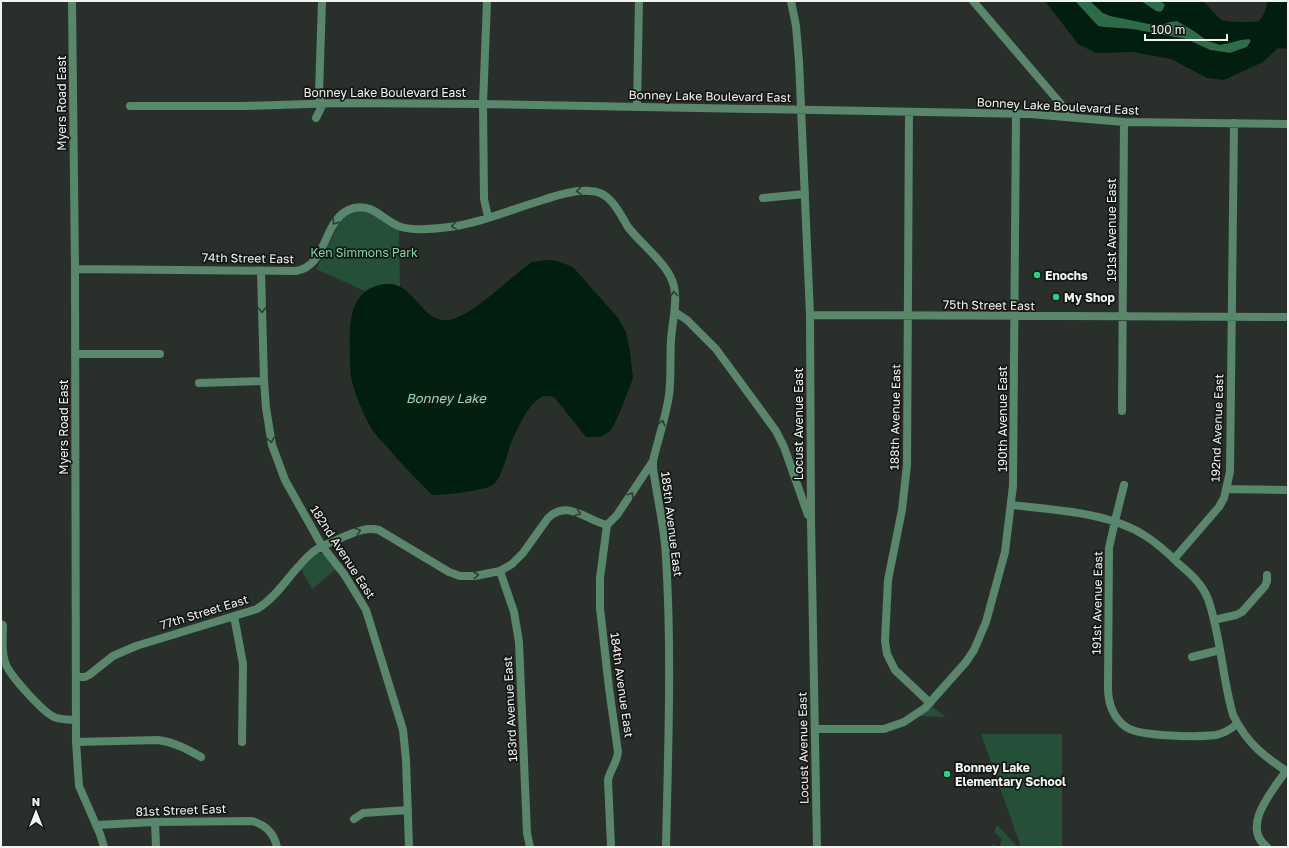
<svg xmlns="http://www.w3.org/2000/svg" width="1289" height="848" font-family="'Golos Text',sans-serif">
  <rect width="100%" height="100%" fill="#29302b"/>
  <path fill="#264f38" d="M354,211H365L375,215L389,225L399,229L400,287C385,282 379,285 365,291L316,269L339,224L343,217Z
    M318,553L324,554L336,569L312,589L301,569Z
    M931,707H932L946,717L920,716Z
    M981,734H1062V847H1021Z
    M997,825L1018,847H992L993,844L999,847L1002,839L994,832Z"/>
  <path fill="#2c6c49" d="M1075,1H1090L1103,13L1159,26L1169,22L1177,21L1194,31L1208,41L1227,44L1240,40L1249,39L1251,41L1247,47L1230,53L1210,50L1186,39L1132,29L1103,27L1098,26Z
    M1141,1H1159L1165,4L1163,10L1160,12L1156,11Z"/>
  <path fill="#001f0e" d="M1045,1H1075L1098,26L1103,27L1132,29L1186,39L1210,50L1230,53L1247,47L1251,41L1249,39L1240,40L1220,45L1208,41L1194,31L1177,21L1169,22L1159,26L1110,16L1103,13L1090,1H1141L1156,11L1160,12L1163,10L1165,4L1159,1H1202C1209,5 1214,15 1222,20C1225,22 1255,23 1259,21C1264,17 1266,7 1268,1H1288V49L1278,48L1263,62L1224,80L1207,78L1171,59L1133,52L1096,53L1078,44Z
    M546,260L557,261L573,267L618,318L626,332L630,352L633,378L622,407L614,425L609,432L600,437H586L555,398C542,392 536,400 528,410C521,421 516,431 511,443C507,454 502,478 493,485C483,491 445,495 432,495C417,479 401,464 387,447C382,442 377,436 373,431C365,418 354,393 351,377C350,370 350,361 350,353C349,328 348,293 379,285C417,275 420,332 456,318C479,309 504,283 524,268L532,262Z"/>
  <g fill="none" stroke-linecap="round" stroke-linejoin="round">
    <path stroke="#59876b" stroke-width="8" d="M72,1L75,269L76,742L79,786L100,834L104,847
      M322,1L319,93L320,100L323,104
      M487,1L483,104L484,199L488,217
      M791,1L796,26L799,61L810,315L811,521L817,847
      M973,1L1072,117
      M130,106H244L340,103L483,104L1030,114L1124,122L1288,124
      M637,107L639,1
      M909,112L907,465L902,510L888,580L885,641L887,654L895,670L930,703
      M316,118L323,104
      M763,198L805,194
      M75,269L296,271C329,266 322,216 354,208C373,203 385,222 401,227C415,231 434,229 449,227C481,223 512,209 543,200C558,195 574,190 590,191C610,191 619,212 628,227C640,243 661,258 670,276C679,292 674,313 672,330C669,351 672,373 669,395C666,417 658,439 653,461V468C657,498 665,528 666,558C672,654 668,751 666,847
      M261,271L264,381L266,408L272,445L285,480L322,546L344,574L366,610L403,730L406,760L409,847
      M675,312L687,320L716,349L776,431L784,447L808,515
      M810,315L1288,317
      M75,354H160
      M199,383L264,381
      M1122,411L1124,122
      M1124,485L1115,521L1109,548L1108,687C1108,703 1112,717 1126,727C1140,737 1198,737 1216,735C1225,733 1231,729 1237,724
      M1227,489L1288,490
      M1012,505C1054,510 1108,512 1144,535C1157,543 1168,553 1179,564C1191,574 1202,584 1208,599C1221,636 1222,677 1233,715C1247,743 1262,755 1288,772
      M607,525L600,578V608L609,688L618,752C617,763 610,770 608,780L611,847
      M607,525L617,515L653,461
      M1174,559L1219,507L1224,498L1230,472L1234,123
      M500,571L514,612L519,642L527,833L530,847
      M234,616L243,664L242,742
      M1214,620L1236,615L1242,612L1265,586L1267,581V575
      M1,624L3,625C3,637 1,651 5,662C8,674 43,712 54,717C60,720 68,719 75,720
      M1192,657L1220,650
      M76,677H85L89,675L113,656L136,646L257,609C280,595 292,569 313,552C321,545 334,542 343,537C355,532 366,527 379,530L449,572L460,576H475L500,571L512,564L523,553L548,518C567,499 586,520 607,525
      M815,729H884L904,722L925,708L966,662L974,650L986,622L1005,552L1013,486L1016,114
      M76,742L158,740C174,742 187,749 201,757
      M354,819L363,813L408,810
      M155,822L156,847
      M96,825L155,822L252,821C266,825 274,833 277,847
      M1267,847C1240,827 1273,790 1286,771"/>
  </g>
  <defs><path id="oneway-chevron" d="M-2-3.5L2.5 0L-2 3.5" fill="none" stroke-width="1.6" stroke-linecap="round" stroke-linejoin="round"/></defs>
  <g stroke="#2c3e33">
    <use href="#oneway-chevron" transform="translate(579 191) rotate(175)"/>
    <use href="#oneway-chevron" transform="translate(335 222) rotate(124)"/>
    <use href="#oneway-chevron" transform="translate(454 226) rotate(171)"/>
    <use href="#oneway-chevron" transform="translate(674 294) rotate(-94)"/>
    <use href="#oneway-chevron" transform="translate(262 310) rotate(89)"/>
    <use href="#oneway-chevron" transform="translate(662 423) rotate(-76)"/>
    <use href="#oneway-chevron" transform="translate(271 440) rotate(79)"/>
    <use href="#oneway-chevron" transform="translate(631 495) rotate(-57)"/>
    <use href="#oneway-chevron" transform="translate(578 513) rotate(21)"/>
    <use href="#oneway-chevron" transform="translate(358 531) rotate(-17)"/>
    <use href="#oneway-chevron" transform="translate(476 575) rotate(-6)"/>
  </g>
  <g fill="#1fd887" stroke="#141715" stroke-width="1.5">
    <circle cx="1037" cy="275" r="4"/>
    <circle cx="1056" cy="297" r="4"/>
    <circle cx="947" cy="774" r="4"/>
  </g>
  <g text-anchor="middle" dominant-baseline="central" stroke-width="3.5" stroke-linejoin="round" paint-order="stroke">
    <g font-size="12" fill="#f1f5f2" stroke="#141715">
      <text x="385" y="92">Bonney Lake Boulevard East</text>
      <text transform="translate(710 96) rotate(1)">Bonney Lake Boulevard East</text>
      <text transform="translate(61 103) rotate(-90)">Myers Road East</text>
      <text transform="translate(1058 106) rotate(3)">Bonney Lake Boulevard East</text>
      <text transform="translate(1111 230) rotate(-90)">191st Avenue East</text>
      <text transform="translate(248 258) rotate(1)">74th Street East</text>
      <text transform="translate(989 305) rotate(1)">75th Street East</text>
      <text transform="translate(895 417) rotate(-89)">188th Avenue East</text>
      <text transform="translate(1002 419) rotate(-90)">190th Avenue East</text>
      <text transform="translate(798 424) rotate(-90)">Locust Avenue East</text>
      <text transform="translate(63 427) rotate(-90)">Myers Road East</text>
      <text transform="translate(1217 428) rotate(-88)">192nd Avenue East</text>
      <text transform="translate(672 524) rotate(83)">185th Avenue East</text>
      <text transform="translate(343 552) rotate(57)">182nd Avenue East</text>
      <text transform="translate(1097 603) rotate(-89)">191st Avenue East</text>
      <text transform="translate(204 612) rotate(-17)">77th Street East</text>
      <text transform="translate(622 685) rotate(82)">184th Avenue East</text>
      <text transform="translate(510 709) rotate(-93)">183rd Avenue East</text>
      <text transform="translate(803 748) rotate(-91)">Locust Avenue East</text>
      <text transform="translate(181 810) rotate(-2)">81st Street East</text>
    </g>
    <g font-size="12" fill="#7dd9a4" stroke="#141715">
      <text x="364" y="252">Ken Simmons Park</text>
    </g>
    <g font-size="12" font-weight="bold" fill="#f1f5f2" stroke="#141715" text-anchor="start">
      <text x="1045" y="275">Enochs</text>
      <text x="1064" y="297">My Shop</text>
      <text x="955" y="767">Bonney Lake<tspan x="955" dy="14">Elementary School</tspan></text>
    </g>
    <g font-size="13" font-style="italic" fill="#86e1ac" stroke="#141715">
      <text x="446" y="398">Bonney Lake</text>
    </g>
  </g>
  <rect width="1289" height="848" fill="none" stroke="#f1f5f2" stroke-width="4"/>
  <g transform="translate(36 812)" stroke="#141715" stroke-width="3" paint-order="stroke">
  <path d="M0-3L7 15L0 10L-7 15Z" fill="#f1f5f2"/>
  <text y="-6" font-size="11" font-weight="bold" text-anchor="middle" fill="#f1f5f2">N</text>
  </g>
  <path d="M1145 34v6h82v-6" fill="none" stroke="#f1f5f2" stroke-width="2"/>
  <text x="1151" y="34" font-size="12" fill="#f1f5f2" stroke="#141715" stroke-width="3" paint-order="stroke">100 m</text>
</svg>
